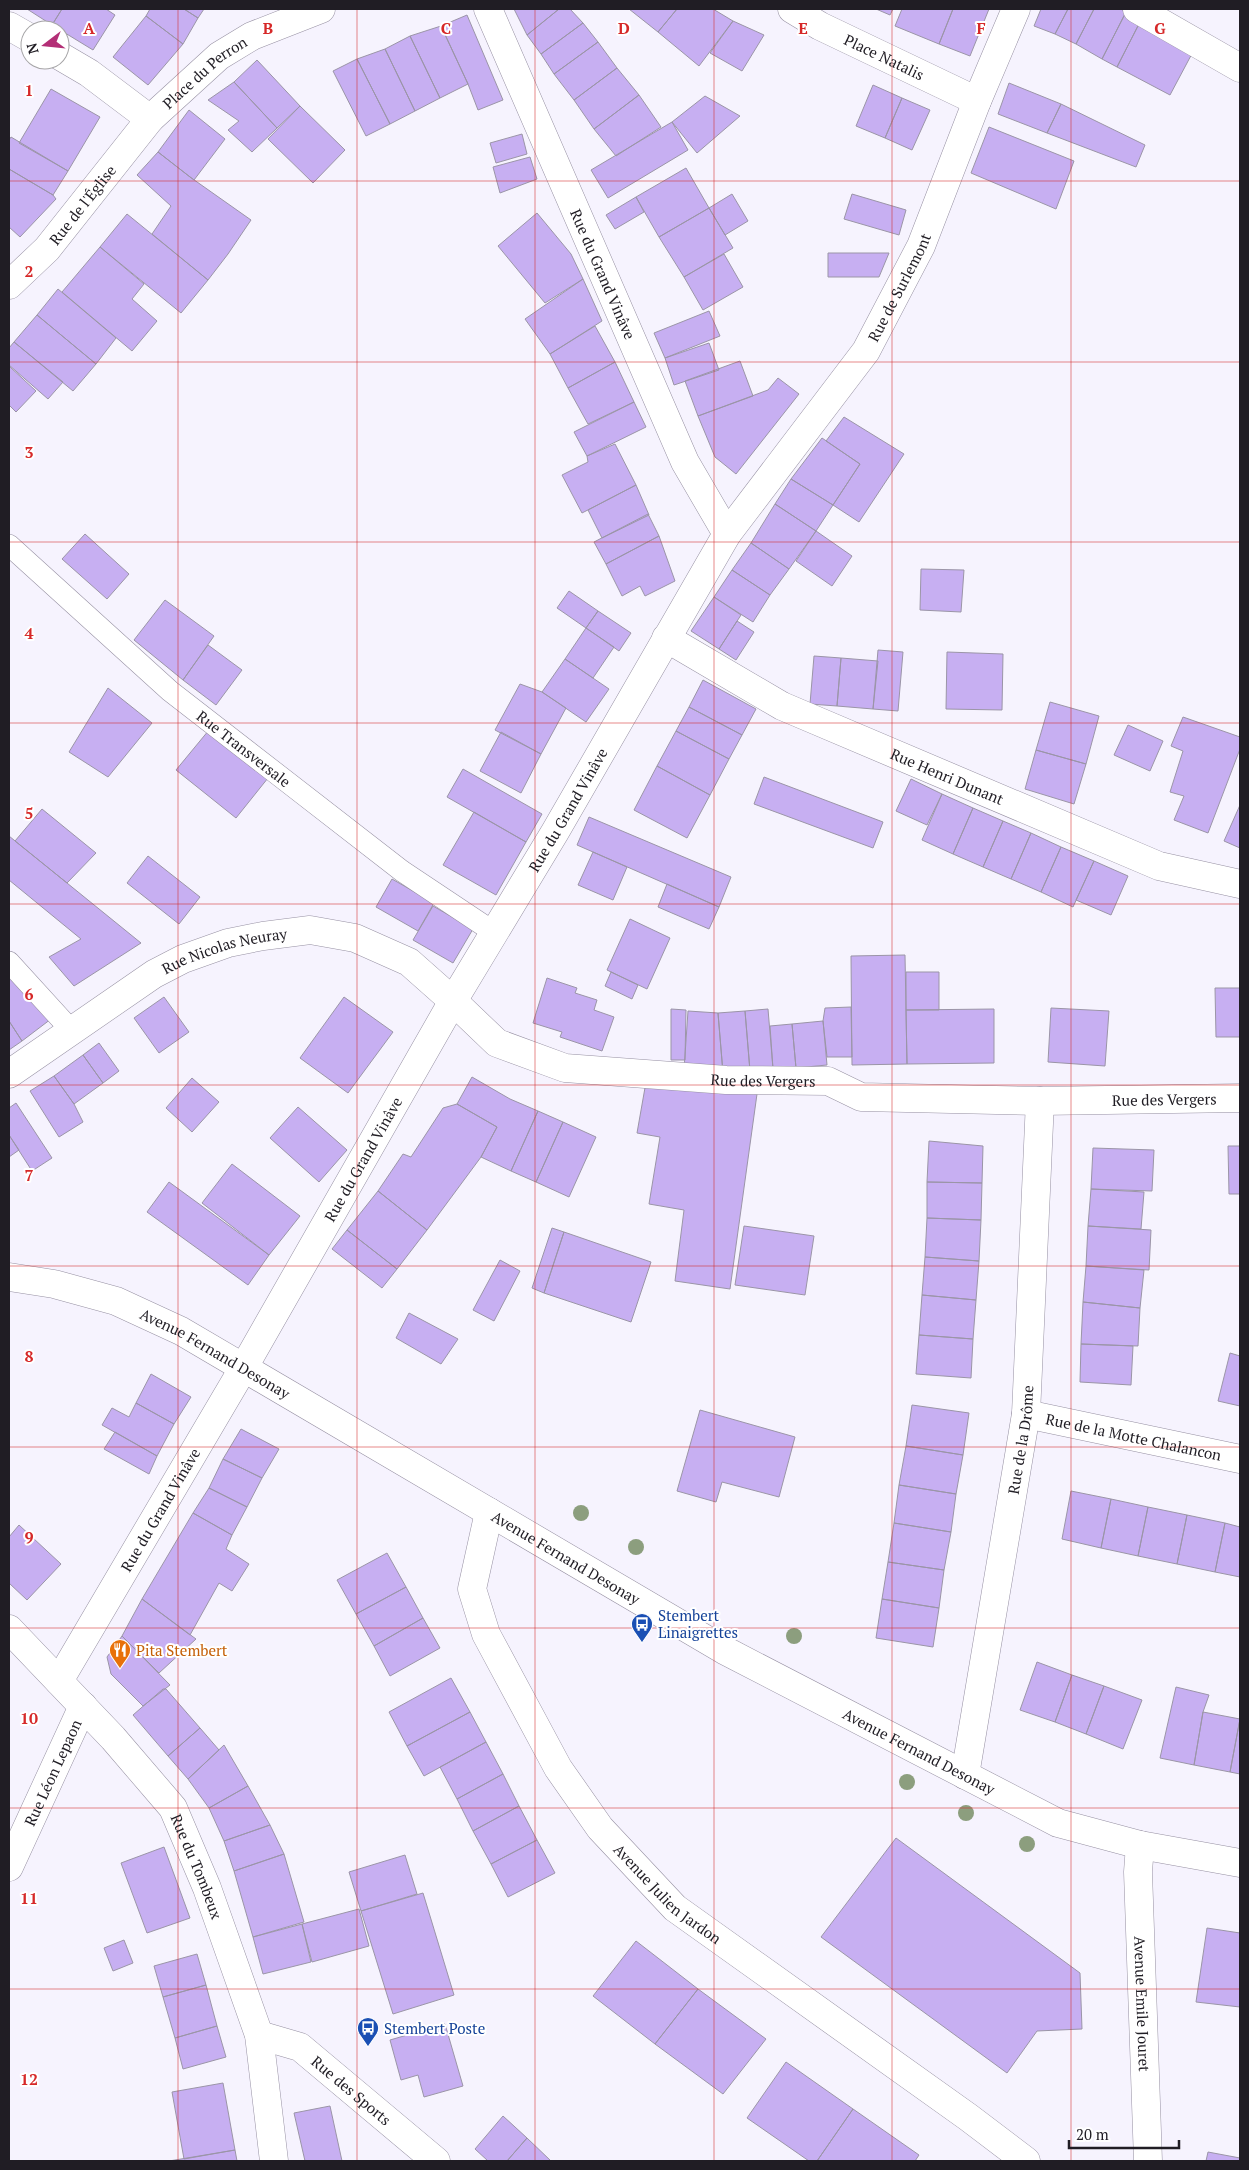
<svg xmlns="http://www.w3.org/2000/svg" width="1249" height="2170" font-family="'PT Serif',serif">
  <rect width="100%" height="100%" fill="#f6f3fe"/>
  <path fill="#c7aff2" stroke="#9b95a7" d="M27,9H62L52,25Z
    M62,9H106L115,15L93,50L52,25Z
    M150,9H184L198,18L183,44L146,16Z
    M184,9H204L198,18Z
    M514,9H559L527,35Z
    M559,9H570L583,23L541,54L527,35Z
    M629,9H677L658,32Z
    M677,9H713L733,21L699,66L658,32Z
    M876,9H893L890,15Z
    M902,9H953L939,44L895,26Z
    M953,9H989L970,56L939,44Z
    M1041,9H1068L1055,34L1034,26Z
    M1068,9H1094L1076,44L1055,34Z
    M1094,9H1121L1126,12L1102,59L1076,44Z
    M1126,12L1141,20L1117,67L1102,59Z
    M467,15L503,100L478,110L468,84L441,26Z
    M146,16L183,44L148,85L113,57Z
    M1141,20L1195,48L1170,95L1117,67Z
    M733,21L764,35L742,71L710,53Z
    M583,23L598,42L554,74L541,54Z
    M441,26L468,84L440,98L410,36Z
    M410,36L440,98L415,111L385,49Z
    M598,42L617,68L574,100L554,74Z
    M385,49L415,111L390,124L357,59Z
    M357,59L390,124L366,136L333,71Z
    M257,60L300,106L277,128L234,82Z
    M617,68L639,95L594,129L574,100Z
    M234,82L277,128L252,152L228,130L239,121L208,100Z
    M1009,83L1061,104L1047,133L998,114Z
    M873,85L902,98L885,138L856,126Z
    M51,89L100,117L68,171L19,143Z
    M639,95L661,127L616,156L594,129Z
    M705,96L740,116L697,153L672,122Z
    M902,98L930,110L912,150L885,138Z
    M1061,104L1145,145L1136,167L1047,133Z
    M300,106L345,150L313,183L268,139Z
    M189,110L225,139L194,180L158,152Z
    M672,122L688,150L608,198L591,170Z
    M989,127L1074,161L1056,209L971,173Z
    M522,134L527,154L496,163L490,143Z
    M11,137L68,171L53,195L9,169V140Z
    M158,152L190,177L251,220L228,254L208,280L152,234L171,206L137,175Z
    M530,157L537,179L500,193L493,167Z
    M686,168L709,208L659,237L636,197Z
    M9,169L53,195L56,199L20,237L9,227Z
    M732,194L748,221L725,235L709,208Z
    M852,194L906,210L899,235L844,219Z
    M636,197L644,212L615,229L606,215Z
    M709,208L733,248L684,277L659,237Z
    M537,213L571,254L583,279L545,303L498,246Z
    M127,214L208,280L181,313L100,247Z
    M100,247L144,284L132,299L157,321L132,351L62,292Z
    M828,253H889L879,277H828Z
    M724,254L743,287L703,310L684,277Z
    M583,279L602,321L550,354L525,319Z
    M58,289L116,338L96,364L37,315Z
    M709,311L720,336L665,358L654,333Z
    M37,315L96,364L73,391L14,342Z
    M595,326L615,362L568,388L550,354Z
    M14,342L63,382L48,399L9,365V348Z
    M709,343L719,370L674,385L665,358Z
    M740,361L753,396L698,416L685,381Z
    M615,362L634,402L588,424L568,388Z
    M9,366L36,391L16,412L9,405Z
    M778,378L799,394L736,474L715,457L698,416L768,390Z
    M634,402L646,427L587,456L574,432Z
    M844,417L904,454L859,522L833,505L860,464L826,441Z
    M822,438L860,464L833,505L791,479Z
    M615,444L636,485L582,513L562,475L588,462L587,456Z
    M791,479L833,505L816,531L775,504Z
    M636,485L649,515L602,538L588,510Z
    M775,504L816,531L789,569L751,543Z
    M648,514L659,536L606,564L594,542Z
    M816,531L852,556L832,586L796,561Z
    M85,534L129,574L107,599L62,559Z
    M659,536L675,581L645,596L640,586L622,596L606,564Z
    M751,543L789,569L770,595L732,570Z
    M921,569L964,570L961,612L920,610Z
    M732,570L770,595L753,622L714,597Z
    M569,591L598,611L586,628L557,608Z
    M714,597L741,615L719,649L691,631Z
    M165,600L214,636L183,680L134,640Z
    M598,611L631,633L619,651L586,628Z
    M737,621L754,632L736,660L719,649Z
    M586,628L614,647L593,678L565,659Z
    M208,645L242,670L216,705L183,680Z
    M878,650L903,652L898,711L873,709Z
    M947,652L1003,654L1002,710L946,709Z
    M814,656L841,658L837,706L810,704Z
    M841,658L878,661L873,709L837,706Z
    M565,659L609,689L586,722L542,692Z
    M703,680L756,709L742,735L689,707Z
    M520,684L542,692L566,708L541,754L495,730Z
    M108,688L152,723L108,777L69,752Z
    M1050,702L1099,716L1086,764L1036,750Z
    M689,707L742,735L729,759L676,731Z
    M1183,717L1240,737V749L1208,833L1174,820L1184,796L1170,792L1183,751L1171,746Z
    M1128,725L1163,741L1150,771L1114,755Z
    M209,730L268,778L236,818L176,770Z
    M676,731L729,759L710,795L657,766Z
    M501,732L541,754L521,793L480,771Z
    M1036,750L1086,764L1074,804L1025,789Z
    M657,766L710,795L687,838L634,810Z
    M463,769L542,814L526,842L447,797Z
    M764,777L883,822L873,848L754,804Z
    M911,779L942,794L927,825L896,811Z
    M942,794L973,808L953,854L922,840Z
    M1240,805V848L1224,841Z
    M973,808L1003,821L983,867L953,854Z
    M42,809L96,853L67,883L15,841Z
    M474,812L526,842L496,895L443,865Z
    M589,817L731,877L719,907L577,845Z
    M1003,821L1031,833L1011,879L983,867Z
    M1031,833L1061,847L1041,892L1011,879Z
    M9,836L67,883L141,943L74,986L49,957L81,939L9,880Z
    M1061,847L1094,861L1073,907L1041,892Z
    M593,852L627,867L613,900L578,885Z
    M148,856L200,897L179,924L127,883Z
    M1094,861L1128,876L1111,915L1076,900Z
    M392,879L434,903L418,931L376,907Z
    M667,884L719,907L709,929L658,907Z
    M433,906L473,929L453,963L413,940Z
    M630,919L670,938L647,989L607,970Z
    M905,955L907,1064L852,1065L851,956Z
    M9,970L51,1019L22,1041L9,1021Z
    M611,972L638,985L632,999L605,986Z
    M906,972H939V1010H906Z
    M547,978L577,988L575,993L597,1000L594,1010L614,1017L602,1051L560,1037L562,1032L533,1023Z
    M1215,988H1240V1037H1216Z
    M164,997L189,1032L159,1053L134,1018Z
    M344,997L393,1032L348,1093L300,1058Z
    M851,1007L852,1057H827L823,1021L825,1008Z
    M1051,1008L1109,1011L1105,1066L1048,1062Z
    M671,1009L686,1010L685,1060H671Z
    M768,1009L773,1069L750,1071L745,1011Z
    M994,1009V1063L907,1064L906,1010Z
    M688,1011L718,1013L723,1073L684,1070Z
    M745,1011L750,1071L723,1073L718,1013Z
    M9,1021L22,1041L9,1050Z
    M823,1021L827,1065L796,1068L792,1024Z
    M792,1024L796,1068L773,1069L770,1026Z
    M99,1043L119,1071L103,1083L83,1055Z
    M83,1055L103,1083L74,1104L54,1076Z
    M54,1076L74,1104L83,1122L59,1137L30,1091Z
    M472,1077L510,1099L538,1111L511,1171L481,1157L497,1127L457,1104Z
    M192,1078L219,1102L192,1132L166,1108Z
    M646,1082L702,1086L757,1094L730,1289L675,1281L684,1210L649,1204L660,1137L637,1133Z
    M16,1103L52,1158L32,1171L9,1135V1108Z
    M457,1104L497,1127L481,1157L427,1230L378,1191L403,1154L411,1157L443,1108Z
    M298,1107L347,1150L319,1182L270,1138Z
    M538,1111L563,1122L536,1182L511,1171Z
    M563,1122L596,1137L569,1197L536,1182Z
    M9,1135L19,1150L9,1157Z
    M929,1141L983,1146L982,1183L927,1182Z
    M1228,1146H1240V1194H1229Z
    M1093,1148L1154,1150L1152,1191L1091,1189Z
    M232,1164L300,1216L269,1255L202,1203Z
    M169,1182L269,1255L248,1285L147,1212Z
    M927,1182L982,1183L981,1220L927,1218Z
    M1091,1189L1144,1192L1141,1229L1088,1226Z
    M378,1191L427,1230L397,1269L347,1230Z
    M927,1218L981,1220L979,1261L925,1257Z
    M744,1226L814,1236L805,1295L735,1285Z
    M1088,1226L1151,1230L1149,1270L1086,1266Z
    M552,1228L564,1232L544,1293L532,1288Z
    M347,1230L397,1269L382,1288L332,1249Z
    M564,1232L651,1262L631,1322L544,1293Z
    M925,1257L979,1261L976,1300L922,1295Z
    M500,1260L520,1271L494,1321L473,1310Z
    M1086,1266L1144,1270L1140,1308L1083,1302Z
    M922,1295L976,1300L973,1339L919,1335Z
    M1083,1302L1140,1308L1138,1346L1081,1344Z
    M409,1313L458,1339L441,1364L396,1338Z
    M919,1335L973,1339L971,1378L916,1374Z
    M1081,1344L1133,1346L1131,1385L1080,1382Z
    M1230,1353L1240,1356V1406L1218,1401Z
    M151,1374L191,1397L174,1424L136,1403Z
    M136,1403L174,1424L157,1456L102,1425L112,1408L129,1417Z
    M912,1405L969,1413L963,1455L906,1446Z
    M700,1410L795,1437L779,1497L722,1482L716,1502L677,1491Z
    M241,1429L279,1449L262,1478L223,1459Z
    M115,1432L157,1456L149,1474L104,1449Z
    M906,1446L963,1455L956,1494L899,1485Z
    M223,1459L262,1478L247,1507L209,1488Z
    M899,1485L956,1494L951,1532L894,1523Z
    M209,1488L247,1507L232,1535L193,1513Z
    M1071,1491L1111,1499L1101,1548L1062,1539Z
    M1111,1499L1148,1507L1138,1556L1101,1548Z
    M1148,1507L1187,1515L1177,1564L1138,1556Z
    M193,1513L232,1535L226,1549L249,1564L232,1591L219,1583L190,1635L142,1599Z
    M1187,1515L1225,1523L1215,1572L1177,1564Z
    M894,1523L951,1532L944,1570L888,1562Z
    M1225,1523L1240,1527V1577L1215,1572Z
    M19,1525L61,1564L27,1600L9,1583V1537Z
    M387,1553L406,1587L356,1614L337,1580Z
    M888,1562L944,1570L939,1608L882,1599Z
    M406,1587L423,1618L374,1646L356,1614Z
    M142,1599L196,1639L159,1673L122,1636Z
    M882,1599L939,1608L933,1647L876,1638Z
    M423,1618L440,1648L390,1676L374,1646Z
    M122,1636L170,1685L143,1706L111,1674L107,1657Z
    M1037,1662L1072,1675L1055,1722L1020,1710Z
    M1072,1675L1104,1686L1086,1734L1055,1722Z
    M451,1678L470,1712L407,1746L389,1712Z
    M1104,1686L1142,1700L1123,1749L1086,1734Z
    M1176,1687L1209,1695L1203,1712L1194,1765L1160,1758Z
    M163,1689H166L200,1728L168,1756L133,1715Z
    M470,1712L486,1742L424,1776L407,1746Z
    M1203,1712L1240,1719L1230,1772L1194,1765Z
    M1240,1719V1774L1230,1772Z
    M200,1728L219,1750L188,1779L168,1756Z
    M486,1742L503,1774L457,1799L440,1767Z
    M224,1745L248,1786L209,1808L188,1779Z
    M503,1774L519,1806L473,1831L457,1799Z
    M248,1786L270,1825L224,1841L209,1808Z
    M519,1806L537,1840L491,1864L473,1831Z
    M270,1825L284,1854L234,1871L224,1841Z
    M896,1838L1080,1973L1082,2029L1037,2031L1007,2073L821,1937Z
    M537,1840L555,1873L508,1897L491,1864Z
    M164,1847L190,1918L147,1933L121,1863Z
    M284,1854L304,1922L253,1937L234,1871Z
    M405,1855L417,1894L361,1911L349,1872Z
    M423,1893L454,1995L393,2014L361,1911Z
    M359,1909L369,1946L312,1962L302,1924Z
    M302,1924L311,1962L263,1974L253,1937Z
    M1207,1928L1240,1933V2007L1196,2002Z
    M124,1940L133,1963L113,1971L104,1948Z
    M636,1941L698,1989L655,2044L593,1996Z
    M197,1954L206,1985L163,1997L154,1966Z
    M206,1985L217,2026L175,2038L163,1997Z
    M698,1989L766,2039L723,2094L655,2044Z
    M445,2024L463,2086L424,2097L418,2075L401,2080L390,2040Z
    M217,2026L226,2057L183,2069L175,2038Z
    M786,2062L853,2109L817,2161H809L747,2118Z
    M223,2083L235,2150L184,2159L172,2092Z
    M330,2106L342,2161H305L294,2113Z
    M853,2109L919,2155L915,2161H817Z
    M503,2116L527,2138L507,2161H488L475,2149Z
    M527,2138L551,2161H507Z
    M235,2150L237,2161H169Z
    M1208,2152L1240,2158V2161H1206Z"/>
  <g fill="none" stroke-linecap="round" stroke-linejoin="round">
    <g stroke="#9791a3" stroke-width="22">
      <g id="lane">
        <path id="s1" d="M9,545L170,691L402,871L495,933"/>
        <path d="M9,962L71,1030"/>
      </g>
    </g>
    <g stroke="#9791a3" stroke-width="29">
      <g id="street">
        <path id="s2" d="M488,9L685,462L727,534"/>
        <path id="s3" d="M792,9L820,26L977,101"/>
        <path d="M1137,9L1240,68"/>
        <path id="s4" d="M150,119L219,56L252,36L321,9"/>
        <path id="s5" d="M666,638L782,706L1159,866L1240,884"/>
        <path id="s6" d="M9,1074L154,974L183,959L228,943L263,936L310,930L355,938L409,962L453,1001L497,1043L565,1068L726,1080L828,1081L861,1097L1040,1101L1240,1098"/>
        <path id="s7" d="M1026,1414L1240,1459"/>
        <path id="s8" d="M489,1512L472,1589L486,1634L558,1768L600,1828L675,1908L968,2117L1026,2161"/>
        <path id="s9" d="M59,1681L244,1367L453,1001L555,832L727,534L866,351L921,246L977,101L1016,9"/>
        <path id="s10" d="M965,1775L1026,1414L1040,1101"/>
        <path id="s11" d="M1140,1845L1138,1872L1148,2161"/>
        <path id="s12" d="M9,1867L83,1706"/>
        <path id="s13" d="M259,2035L300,2047L436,2161"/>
      </g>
    </g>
    <g stroke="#9791a3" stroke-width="29">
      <g id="secondary">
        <path d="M9,26L30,38"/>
        <path id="s14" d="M9,285L47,249L150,119L89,73L60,56"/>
        <path id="s15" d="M9,1277L54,1284L116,1301L181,1331L724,1650L1058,1823L1140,1845L1240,1863"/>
        <path id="s16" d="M9,1629L113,1738L173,1808L207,1888L259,2035L274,2161"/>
      </g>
    </g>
    <use href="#lane" stroke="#fff" stroke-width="21"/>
    <use href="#street" stroke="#fff" stroke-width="28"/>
    <use href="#secondary" stroke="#fff" stroke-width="28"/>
  </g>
  <g fill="#8c9e7e">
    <circle cx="581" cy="1513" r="8"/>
    <circle cx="636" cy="1547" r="8"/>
    <circle cx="794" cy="1636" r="8"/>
    <circle cx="907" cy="1782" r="8"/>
    <circle cx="966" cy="1813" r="8"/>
    <circle cx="1027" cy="1844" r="8"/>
  </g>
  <path fill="none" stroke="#d62828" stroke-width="1" stroke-opacity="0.55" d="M178,9V2161M357,9V2161M535,9V2161M714,9V2161M892,9V2161M1071,9V2161M9,181H1240M9,362H1240M9,542H1240M9,723H1240M9,904H1240M9,1085H1240M9,1266H1240M9,1447H1240M9,1628H1240M9,1808H1240M9,1989H1240"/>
  <defs>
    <g id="bus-pin" transform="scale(1.125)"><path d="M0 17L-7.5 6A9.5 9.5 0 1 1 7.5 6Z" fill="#1a4fb4" stroke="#fff"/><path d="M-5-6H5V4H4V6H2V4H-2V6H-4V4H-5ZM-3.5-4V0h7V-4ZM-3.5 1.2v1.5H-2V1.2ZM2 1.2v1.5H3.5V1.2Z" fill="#fff"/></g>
    <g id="restaurant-pin" transform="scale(1.125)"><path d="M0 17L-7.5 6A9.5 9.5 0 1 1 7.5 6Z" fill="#e8710a" stroke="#fff"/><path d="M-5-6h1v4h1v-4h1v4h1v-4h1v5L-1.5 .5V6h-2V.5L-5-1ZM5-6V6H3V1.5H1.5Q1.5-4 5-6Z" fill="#fff"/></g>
  </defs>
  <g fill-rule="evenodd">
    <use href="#bus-pin" x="642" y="1624"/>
    <use href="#restaurant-pin" x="120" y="1650"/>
    <use href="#bus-pin" x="368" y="2028"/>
  </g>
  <g text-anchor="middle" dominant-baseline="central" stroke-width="4" stroke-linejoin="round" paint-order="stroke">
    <g font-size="15" fill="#201d24" stroke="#fff">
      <text stroke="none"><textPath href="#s3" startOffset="104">Place Natalis</textPath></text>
      <text stroke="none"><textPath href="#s4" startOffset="72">Place du Perron</textPath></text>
      <text stroke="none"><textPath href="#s14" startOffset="109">Rue de l'Église</textPath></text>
      <text stroke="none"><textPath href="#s2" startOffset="289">Rue du Grand Vinâve</textPath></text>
      <text stroke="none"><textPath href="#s9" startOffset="1629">Rue de Surlemont</textPath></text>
      <text stroke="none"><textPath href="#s1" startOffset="311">Rue Transversale</textPath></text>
      <text stroke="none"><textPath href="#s5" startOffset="314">Rue Henri Dunant</textPath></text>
      <text stroke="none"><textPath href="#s9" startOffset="1009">Rue du Grand Vinâve</textPath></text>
      <text stroke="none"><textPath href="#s6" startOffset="251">Rue Nicolas Neuray</textPath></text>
      <text stroke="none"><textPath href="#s6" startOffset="835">Rue des Vergers</textPath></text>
      <text stroke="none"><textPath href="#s6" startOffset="1240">Rue des Vergers</textPath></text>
      <text stroke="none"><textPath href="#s9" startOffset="604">Rue du Grand Vinâve</textPath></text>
      <text stroke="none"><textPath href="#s15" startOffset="222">Avenue Fernand Desonay</textPath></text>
      <text stroke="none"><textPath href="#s7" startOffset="110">Rue de la Motte Chalancon</textPath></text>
      <text stroke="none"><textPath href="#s10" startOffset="340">Rue de la Drôme</textPath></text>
      <text stroke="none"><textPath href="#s9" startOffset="199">Rue du Grand Vinâve</textPath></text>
      <text stroke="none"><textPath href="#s15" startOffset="628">Avenue Fernand Desonay</textPath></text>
      <text stroke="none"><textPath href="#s15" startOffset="1031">Avenue Fernand Desonay</textPath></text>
      <text stroke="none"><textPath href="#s12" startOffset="104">Rue Léon Lepaon</textPath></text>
      <text stroke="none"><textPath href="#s16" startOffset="306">Rue du Tombeux</textPath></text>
      <text stroke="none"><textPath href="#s8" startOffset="446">Avenue Julien Jardon</textPath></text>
      <text stroke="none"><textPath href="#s11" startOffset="159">Avenue Emile Jouret</textPath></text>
      <text stroke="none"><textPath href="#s13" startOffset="110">Rue des Sports</textPath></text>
    </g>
    <g font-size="15" fill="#164399" stroke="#fff" text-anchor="start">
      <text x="658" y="1615">Stembert<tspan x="658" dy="17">Linaigrettes</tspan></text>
      <text x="384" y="2028">Stembert Poste</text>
    </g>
    <g font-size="15" fill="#c56008" stroke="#fff" text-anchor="start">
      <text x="136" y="1650">Pita Stembert</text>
    </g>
  </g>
  <g font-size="16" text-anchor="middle" font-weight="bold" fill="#d62828" stroke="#fff" stroke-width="4" stroke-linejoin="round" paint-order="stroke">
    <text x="89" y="34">A</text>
    <text x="268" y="34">B</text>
    <text x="446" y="34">C</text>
    <text x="624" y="34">D</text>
    <text x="803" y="34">E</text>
    <text x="981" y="34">F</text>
    <text x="1160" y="34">G</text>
    <text x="29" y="96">1</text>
    <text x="29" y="277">2</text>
    <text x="29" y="458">3</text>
    <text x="29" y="639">4</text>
    <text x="29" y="819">5</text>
    <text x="29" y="1000">6</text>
    <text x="29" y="1181">7</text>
    <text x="29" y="1362">8</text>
    <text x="29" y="1543">9</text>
    <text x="29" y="1724">10</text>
    <text x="29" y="1904">11</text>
    <text x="29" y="2085">12</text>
  </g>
  <rect width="1249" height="2170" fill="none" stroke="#201d24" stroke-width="20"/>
  <g transform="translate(45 45) rotate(254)"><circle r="24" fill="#ffffff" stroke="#a6a5a7"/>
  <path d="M0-4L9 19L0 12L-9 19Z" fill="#b32f76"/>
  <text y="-8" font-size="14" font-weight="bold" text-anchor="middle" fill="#201d24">N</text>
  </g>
  <path d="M1069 2140v8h110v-8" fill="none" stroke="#201d24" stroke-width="2.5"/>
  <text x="1076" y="2140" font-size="15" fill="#201d24" stroke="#ffffff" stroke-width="4" paint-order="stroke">20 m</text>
</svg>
